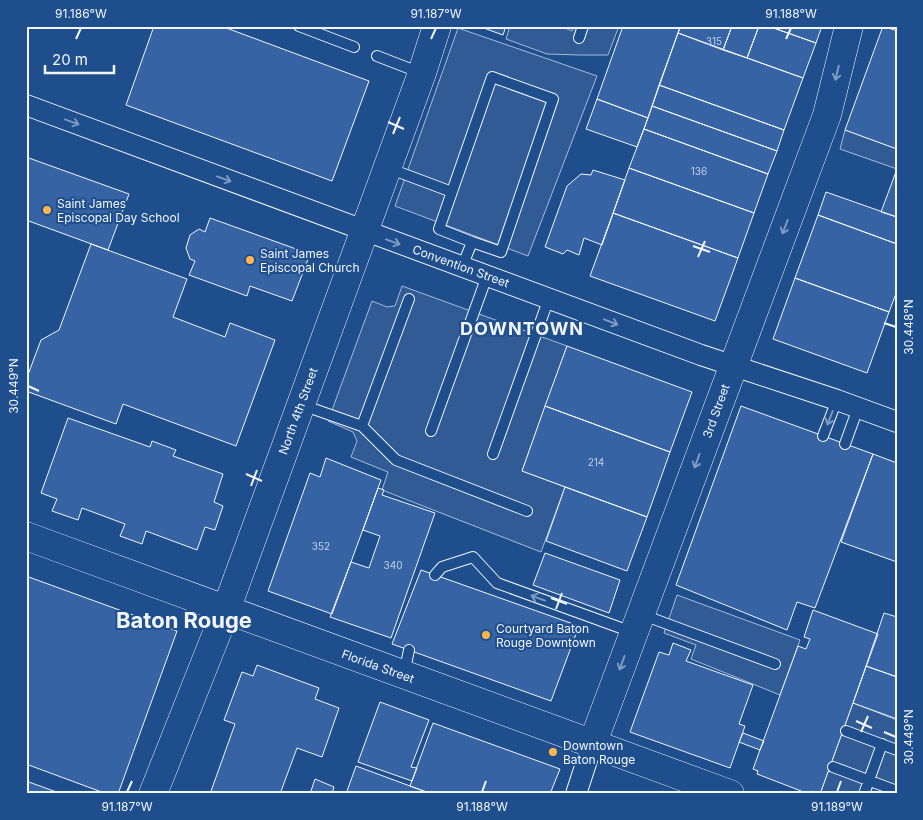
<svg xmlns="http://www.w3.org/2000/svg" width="923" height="820" font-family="Inter,sans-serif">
  <rect width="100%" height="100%" fill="#1f4e8c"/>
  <path fill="#305b95" stroke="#a8bbd7" d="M510,26H560L572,31L574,26H619L608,55H579L547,54L506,39Z
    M458,28L597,76L528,256L395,206Z
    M845,130L897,149V169L840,149Z
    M402,286L567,346L522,471L565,487L541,552L382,490L388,472L351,457L357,441L353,432L328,421L372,301L387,307L395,306Z
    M677,595L800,640L780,695L691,659L696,645L664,633Z
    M853,703L897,720V794H820Z"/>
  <path fill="#3563a3" stroke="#f2f6ff" d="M154,26H221L369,81L332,181L126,105Z
    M478,26H506L503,35Z
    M623,26L680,27L648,118L597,99Z
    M732,26H759L747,58L723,50Z
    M732,26L723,50L678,33L681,26Z
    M759,26H768L816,43L803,78L747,58Z
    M768,26H822L816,43Z
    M883,26L897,31V149L845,130Z
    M678,33L803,78L784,130L659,85Z
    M659,85L784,130L777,151L652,106Z
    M597,99L648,118L637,147L586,129Z
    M652,106L777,151L768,174L644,129Z
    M644,129L768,174L754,213L629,168Z
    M26,157L129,194L108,250L26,220Z
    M629,168L754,213L738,258L613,213Z
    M897,169V217L881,212Z
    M593,170L625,180L602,245L584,238L579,255L567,250L563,254L545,247L567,186L581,174L591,175Z
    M826,192L897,217V244L818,215Z
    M613,213L738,258L715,321L590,276Z
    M818,215L897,244V291L889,312L795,278Z
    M210,218L310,254L292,301L250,286L247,296L189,275L195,261L190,259L186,248L190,235L199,229L205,232Z
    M91,244L187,279L173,317L225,337L230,323L275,340L236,446L123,404L116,424L26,391V380L41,340L59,330Z
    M795,278L889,312L867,373L773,339Z
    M567,346L692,392L670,452L545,406Z
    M545,406L670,452L647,517L522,471Z
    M741,406L873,454L815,608L797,602L787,630L676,585Z
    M68,418L150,447L152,441L176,450L173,456L223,474L214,502L223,506L215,530L205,527L197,550L146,531L142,544L120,536L125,524L82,508L78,520L52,511L57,499L41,493Z
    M873,454L897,463V562L841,542Z
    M326,458L381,480L332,614L268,591L310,473L320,477Z
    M565,487L647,517L627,571L546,541Z
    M378,488L384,490L382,495L435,513L391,638L330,617L351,562L369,568L380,536L363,530Z
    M545,553L620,580L609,613L533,585Z
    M421,570L579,626L551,701L392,644Z
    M26,576L177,631L118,794H107L26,764Z
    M813,610L878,634L820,794L812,791L809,794L757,774L758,771L753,769L798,646L806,649L810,639L804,637Z
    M884,613L897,617V677L866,666Z
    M673,643L691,650L686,661L753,685L739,724L745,726L730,768L630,732L659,652L669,655Z
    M257,665L319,688L315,699L339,708L322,757L297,748L280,794H210L235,724L224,720L242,672L253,676Z
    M866,666L897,677V719L853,703Z
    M380,702L429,720L411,767L417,768L412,781L358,762Z
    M433,723L560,769L550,794H432L410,786Z
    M743,733L764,741L760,750L739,742Z
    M356,766L410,786L432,794H346Z
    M315,779L334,787L332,794H310Z
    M26,781L62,794H26Z"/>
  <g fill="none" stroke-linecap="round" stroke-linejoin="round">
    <g stroke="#f2f6ff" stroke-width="12">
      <path id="lane" d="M299,26L354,47
        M579,38L583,26
        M377,56L421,73
        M388,168L452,192
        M462,267L472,242L501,252L553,99L492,77L439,229L472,242
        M302,405L362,426L396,460L527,511
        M362,426L409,299
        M431,431L487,276
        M823,436L837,400
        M845,444L858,408
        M493,454L549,298
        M435,575L442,567L473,557L497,583L632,632
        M643,615L775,664
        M404,674L409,650
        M846,731L897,750
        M833,767L897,791
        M864,794L882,744"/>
    </g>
    <g stroke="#f2f6ff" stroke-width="22">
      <path id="street" d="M26,105L701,355L837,400L897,422
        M576,794L592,745"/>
    </g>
    <g stroke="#f2f6ff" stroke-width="29">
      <path id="secondary" d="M26,536L730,794
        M592,745L827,115L849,26
        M153,794L226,610L422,73L437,26"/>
    </g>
    <use href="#lane" stroke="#1f4e8c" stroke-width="10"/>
    <use href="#street" stroke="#1f4e8c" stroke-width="20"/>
    <use href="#secondary" stroke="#1f4e8c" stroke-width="28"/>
  </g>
  <defs><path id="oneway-shaft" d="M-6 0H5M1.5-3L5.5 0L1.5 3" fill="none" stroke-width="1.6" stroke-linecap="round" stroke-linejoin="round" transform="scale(1.25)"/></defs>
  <g stroke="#7e9ac0">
    <use href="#oneway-shaft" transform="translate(837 73) rotate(104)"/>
    <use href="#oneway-shaft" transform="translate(72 122) rotate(20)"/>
    <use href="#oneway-shaft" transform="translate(224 179) rotate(20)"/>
    <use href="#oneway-shaft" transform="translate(785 227) rotate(111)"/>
    <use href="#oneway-shaft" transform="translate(393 242) rotate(20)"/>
    <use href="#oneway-shaft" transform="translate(611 322) rotate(21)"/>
    <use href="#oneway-shaft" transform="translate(830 418) rotate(111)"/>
    <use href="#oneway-shaft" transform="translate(697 461) rotate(110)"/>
    <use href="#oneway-shaft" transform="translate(538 598) rotate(-160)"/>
    <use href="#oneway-shaft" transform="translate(622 663) rotate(110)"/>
  </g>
  <path fill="none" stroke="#f2f6ff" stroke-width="2" d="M76,39L81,28M431,39L436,28M786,39L791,28M388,122L404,129M393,134L400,117M693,246L710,252M698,257L705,241M884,323L896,327M28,386L39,391M246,474L262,481M251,486L257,470M551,598L567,604M556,609L562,593M856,721L872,728M861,732L868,716M884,732L896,737M127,792L132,781M482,792L486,781M837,792L841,781"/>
  <g fill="#ffb74d" stroke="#1f4e8c" stroke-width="2">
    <circle cx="47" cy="210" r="5"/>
    <circle cx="250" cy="260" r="5"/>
    <circle cx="486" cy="635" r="5"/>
    <circle cx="553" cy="752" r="5"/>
  </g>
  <g text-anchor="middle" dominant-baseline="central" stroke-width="4" stroke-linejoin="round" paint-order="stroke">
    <g font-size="10" fill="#c3d1e8">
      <text x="714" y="41">315</text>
      <text x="699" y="171">136</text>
      <text x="596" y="462">214</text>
      <text x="321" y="546">352</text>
      <text x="393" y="565">340</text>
    </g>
    <g font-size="12" fill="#f2f6ff" stroke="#1f4e8c" text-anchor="start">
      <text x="57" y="203">Saint James<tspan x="57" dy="14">Episcopal Day School</tspan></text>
      <text x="260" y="253">Saint James<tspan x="260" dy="14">Episcopal Church</tspan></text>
      <text x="496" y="628">Courtyard Baton<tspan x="496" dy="14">Rouge Downtown</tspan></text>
      <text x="563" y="745">Downtown<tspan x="563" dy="14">Baton Rouge</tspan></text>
    </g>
    <g font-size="12" fill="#f2f6ff" stroke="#1f4e8c">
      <text transform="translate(461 266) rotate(20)">Convention Street</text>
      <text transform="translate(298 411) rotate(-70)">North 4th Street</text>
      <text transform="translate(716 411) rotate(-70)">3rd Street</text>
      <text transform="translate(378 666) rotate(20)">Florida Street</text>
    </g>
    <g font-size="18" font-weight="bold" letter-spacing="1" fill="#f2f6ff" stroke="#1f4e8c">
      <text x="522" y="328">DOWNTOWN</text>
    </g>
    <g font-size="22" font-weight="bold" fill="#f2f6ff" stroke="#1f4e8c">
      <text x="184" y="620">Baton Rouge</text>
    </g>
  </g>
  <rect width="923" height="820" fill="none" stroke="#1f4e8c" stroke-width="55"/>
  <path d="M45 65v8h69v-8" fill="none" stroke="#f2f6ff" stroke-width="2.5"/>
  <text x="52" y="65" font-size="15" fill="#f2f6ff" stroke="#1f4e8c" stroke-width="4" paint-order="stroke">20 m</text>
  <rect x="28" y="28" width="868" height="764" fill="none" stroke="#f2f6ff" stroke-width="2"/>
  <g font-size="12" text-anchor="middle" fill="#f2f6ff">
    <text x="81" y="18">91.186°W</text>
    <text x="436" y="18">91.187°W</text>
    <text x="791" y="18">91.188°W</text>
    <text transform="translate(909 327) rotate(-90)" y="4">30.448°N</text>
    <text transform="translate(14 386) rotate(-90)" y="4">30.449°N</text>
    <text transform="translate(909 737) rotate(-90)" y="4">30.449°N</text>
    <text x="127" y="811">91.187°W</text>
    <text x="482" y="811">91.188°W</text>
    <text x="837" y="811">91.189°W</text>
  </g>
</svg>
